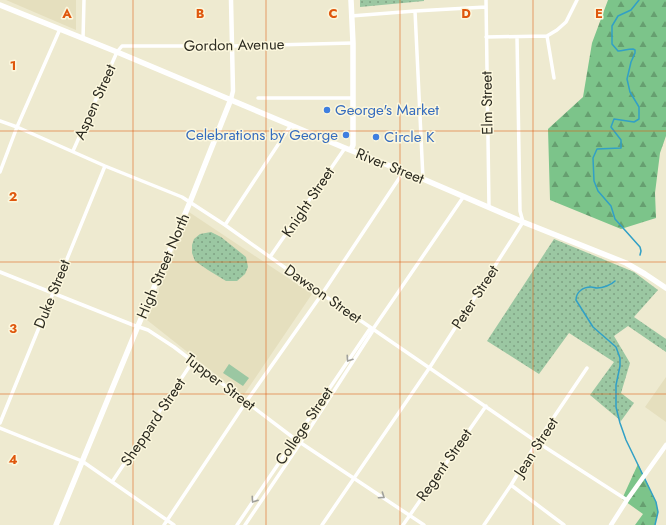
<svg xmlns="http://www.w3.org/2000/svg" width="666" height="525" font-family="Jost,sans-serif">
  <defs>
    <pattern id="forest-firs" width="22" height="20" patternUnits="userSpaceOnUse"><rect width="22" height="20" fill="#7cc48a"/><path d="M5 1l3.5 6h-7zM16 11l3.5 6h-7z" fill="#669f70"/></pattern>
    <pattern id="park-dots" width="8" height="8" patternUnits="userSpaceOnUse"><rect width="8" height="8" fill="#9bc7a2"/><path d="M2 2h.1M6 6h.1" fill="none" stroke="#7fa284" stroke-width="1.8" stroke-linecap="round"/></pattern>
  </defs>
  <rect width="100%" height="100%" fill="#eeead0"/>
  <path fill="#e5dfbe" d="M6,0H76V30Z
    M189,212L312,294L243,396L147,320Z
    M666,377V422L645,407Z"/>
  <path fill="#9bc7a2" d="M229,364L249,378L243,386L223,373Z"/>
  <path fill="url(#forest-firs)" d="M608,0H666V136L660,153L655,193L656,218L621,229L550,200L548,129L583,97L592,43Z
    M638,464L656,502L658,512L655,525H635L643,514L622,499Z"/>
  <path fill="url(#park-dots)" d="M360,0H424V1L360,7Z
    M211,232L221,237L246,257L248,267L245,274L237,281H226L208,270L195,261L192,253V245L194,239L200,234Z
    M554,239L634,272L658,290L634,317L666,339V352L628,326L614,336L630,363L621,393L634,403L621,421L590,395L614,362L569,333L539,374L487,341Z"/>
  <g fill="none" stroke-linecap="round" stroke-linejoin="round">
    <path stroke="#31a0c6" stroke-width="1.5" d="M639,0L631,10L618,16L612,26V44L618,51C623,51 627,49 633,49L635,50V53L631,62L627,79L630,92L639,107V119L634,122L614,119L611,127L621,140V148L597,149L593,158L594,181L598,191L611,206L615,219L640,247L641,251L640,255
      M615,281C611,285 603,288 597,288C595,288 593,287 591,287C583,287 576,292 576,300L593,327L616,347L620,358V366L616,385V407L620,423L626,440L656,502L658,512L655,525"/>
    <path stroke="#fff" stroke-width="3.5" d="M486,0L489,207
      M415,11L423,179
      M351,16L415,11L486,7
      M547,36L554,78
      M486,37L547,36L557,30L566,22L577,0
      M83,39L84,0
      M258,98H353
      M0,121L17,127L105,166L182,197L225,225L322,294L537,442L627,500
      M73,151L117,52L122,46H233L353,43
      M0,172L17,127L60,29
      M225,225L291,125
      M270,257L345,148
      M0,272L133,325L148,330L174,347L295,439L424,525
      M0,423L105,166
      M0,428L82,461L174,525
      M112,482L193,361
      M511,485L564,525
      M164,525L246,402L322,294L404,171
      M237,525L369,330L373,329
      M245,525L301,442L372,332L373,329L464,196
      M322,525L430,367L523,222L520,211L517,37
      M403,525L486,406
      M484,525L511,485L537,442L587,368"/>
    <path stroke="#fff" stroke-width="4.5" d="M231,99L233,91L231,0
      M611,525L627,500L666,445"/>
    <path stroke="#fff" stroke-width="5.5" d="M351,0L353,43V145L351,150
      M0,5L117,52L345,148L423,179L523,222L626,263L645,274L666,288
      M56,525L138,326L190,202L231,99"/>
  </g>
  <defs><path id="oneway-chevron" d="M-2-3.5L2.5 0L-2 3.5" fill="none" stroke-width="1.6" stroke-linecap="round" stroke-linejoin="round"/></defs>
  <g stroke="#a0a09b">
    <use href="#oneway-chevron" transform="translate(349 359) rotate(124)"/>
    <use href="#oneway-chevron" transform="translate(382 496) rotate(34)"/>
    <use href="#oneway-chevron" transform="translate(254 500) rotate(124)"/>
  </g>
  <path fill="none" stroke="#df570d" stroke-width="1" stroke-opacity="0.55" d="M133,0V525M266,0V525M400,0V525M533,0V525M0,131H666M0,262H666M0,394H666"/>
  <g fill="#3f7fe0" stroke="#fcf7dd" stroke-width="1.5">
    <circle cx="327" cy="110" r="4"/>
    <circle cx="346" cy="135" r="4"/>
    <circle cx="376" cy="137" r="4"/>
  </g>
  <g text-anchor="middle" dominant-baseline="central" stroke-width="3" stroke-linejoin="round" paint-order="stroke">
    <g font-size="15" fill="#2c2b21" stroke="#fcf7dd">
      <text transform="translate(234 45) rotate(-1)">Gordon Avenue</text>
      <text transform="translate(95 102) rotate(-66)">Aspen Street</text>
      <text transform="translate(487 103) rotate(-91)">Elm Street</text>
      <text transform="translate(390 166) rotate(22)">River Street</text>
      <text transform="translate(308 202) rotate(-56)">Knight Street</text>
      <text transform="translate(163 266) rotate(-67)">High Street North</text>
      <text transform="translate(52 294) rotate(-68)">Duke Street</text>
      <text transform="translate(323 294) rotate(35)">Dawson Street</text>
      <text transform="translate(475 297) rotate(-57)">Peter Street</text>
      <text transform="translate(220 382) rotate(37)">Tupper Street</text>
      <text transform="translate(153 422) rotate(-56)">Sheppard Street</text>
      <text transform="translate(304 426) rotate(-56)">College Street</text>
      <text transform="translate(536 447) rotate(-57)">Jean Street</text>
      <text transform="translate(444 465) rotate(-55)">Regent Street</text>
    </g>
    <g font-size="15" fill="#366cbe" stroke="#fcf7dd" text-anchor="start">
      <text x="335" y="110">George's Market</text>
      <text x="338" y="135" text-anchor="end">Celebrations by George</text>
      <text x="384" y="137">Circle K</text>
    </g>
  </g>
  <g font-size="13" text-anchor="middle" font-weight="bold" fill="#df570d" stroke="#fcf7dd" stroke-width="3" stroke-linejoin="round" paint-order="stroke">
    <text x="67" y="18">A</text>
    <text x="200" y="18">B</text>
    <text x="333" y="18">C</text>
    <text x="466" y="18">D</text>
    <text x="599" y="18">E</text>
    <text x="13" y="70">1</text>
    <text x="13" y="201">2</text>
    <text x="13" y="333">3</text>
    <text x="13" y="464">4</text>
  </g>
</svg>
